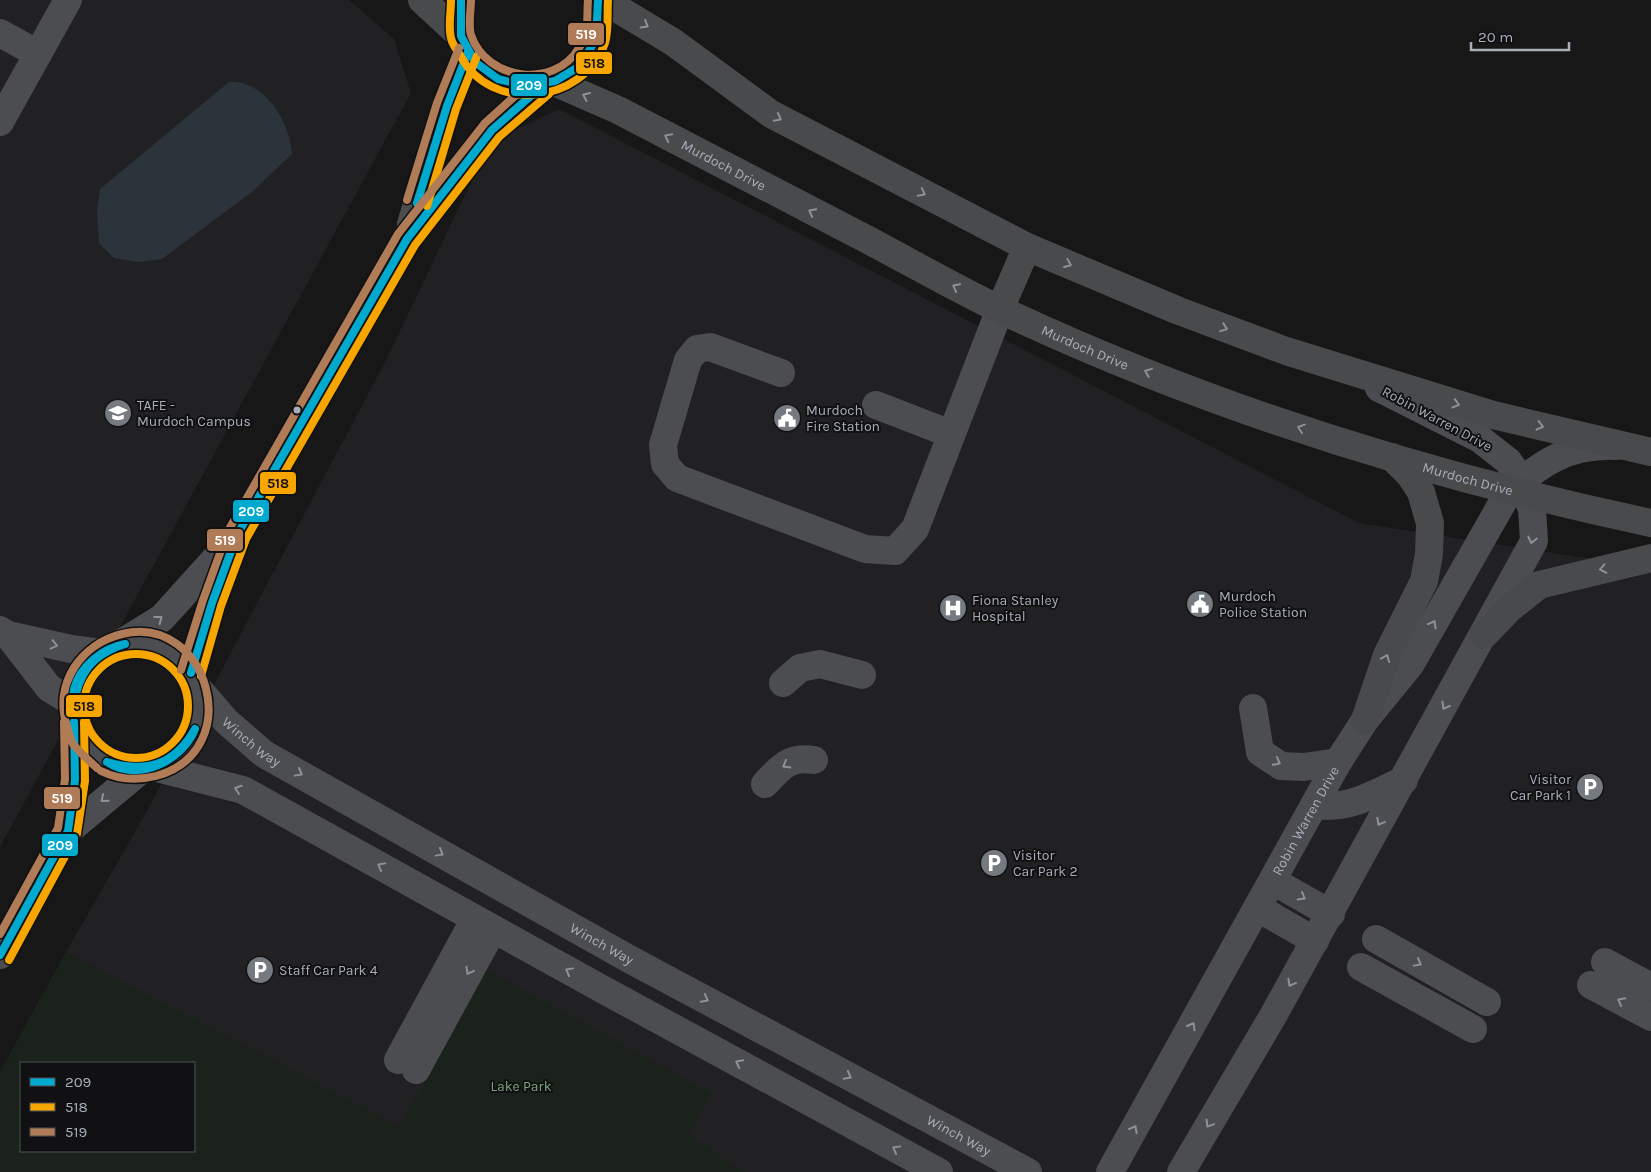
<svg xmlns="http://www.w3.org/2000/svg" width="1651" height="1172" font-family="Karla,sans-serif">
  <rect width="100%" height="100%" fill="#171717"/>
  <path fill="#212123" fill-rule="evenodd" d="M0,0H349L394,39L411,93L0,847Z
    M559,109L1359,523L1651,568V1172H0V1072L66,952L143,818L385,362L491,141ZM21,1063H194V1151H21Z"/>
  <path fill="#1b221b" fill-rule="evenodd" d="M66,952L399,1126L487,970L711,1093L689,1135L743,1172H0V1072ZM21,1063H194V1151H21Z"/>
  <path fill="#2a343a" d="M229,82C235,82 243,82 248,85C274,96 290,127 292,154L253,191L162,259L138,262L114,258L99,243L97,212L100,189Z"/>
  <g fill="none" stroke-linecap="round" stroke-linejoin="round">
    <g stroke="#4b4d50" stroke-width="28">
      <path d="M0,33L38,54"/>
      <path d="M0,122L68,0"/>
      <path d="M411,224L447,106L468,52"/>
      <path d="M781,373L710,347L697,349L688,360L663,445L665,464L677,478L865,549L895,551L915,529L1000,309"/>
      <path d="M876,405L951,434"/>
      <path d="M0,630L8,635L71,649L101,653"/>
      <path d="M8,635L49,688L72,702"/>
      <circle cx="136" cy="706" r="63"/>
      <path d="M120,644L162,618L227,546"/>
      <path d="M191,673L212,603L237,535L407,239L492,130L542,86"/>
      <path d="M783,683L800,668L820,664L862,675"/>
      <path id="s1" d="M196,686L226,721L264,754L631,960L1028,1172"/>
      <path d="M1253,708L1260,752L1281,766L1304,767L1338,762"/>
      <path d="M153,767L243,790L602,989L939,1172"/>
      <path d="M765,784C781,767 789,756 814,760"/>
      <path d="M1315,805C1350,810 1373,794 1404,780"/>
      <path d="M68,831L75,780L74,725"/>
      <path d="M1273,881L1331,914"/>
      <path d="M1258,908L1315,941"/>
      <path d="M1376,939L1487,1002"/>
      <path d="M0,955L68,831L141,770"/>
      <path d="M1605,962L1651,987"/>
      <path d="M1361,967L1473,1029"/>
      <path d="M1591,985L1651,1017"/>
      <path d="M398,1060L471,926"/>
      <path d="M416,1070L493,929"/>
      <path id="s2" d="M1110,1172L1338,762L1365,720L1410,665L1508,493C1540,463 1569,444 1616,446"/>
      <path d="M1181,1172L1273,1016L1534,541L1532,509L1518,475L1508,461L1480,439L1379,388"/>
    </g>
    <g stroke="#494a4c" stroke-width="28">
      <path d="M422,0L462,37"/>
      <path d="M461,0C437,108 614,120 598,0"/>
      <path d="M603,0L673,42L771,114L1027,247L1179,311L1286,351L1493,415L1651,452"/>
      <path id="s3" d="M554,82L618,110C702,154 787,198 872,242C915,265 957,289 1001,310C1207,407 1429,476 1651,523"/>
      <path d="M1000,309L1027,247"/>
      <path d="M1484,635L1509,609L1539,585L1651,558"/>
      <path d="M1365,720L1387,655L1424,581L1429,554L1430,523L1421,492L1410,475L1392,457"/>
    </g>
    <g stroke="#111113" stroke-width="11">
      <path id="bus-1" d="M461,0V36L475,62L498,79L526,86L555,81L580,66L596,39L598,0
        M417,203L447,106L468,52
        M191,673L212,603L237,535L407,239L492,130L542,86
        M73,708C74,702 73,695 74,689C80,666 103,648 125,644
        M73,708C78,674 91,655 125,644
        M107,762C146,773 174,766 195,729
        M107,762C138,783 182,761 195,729
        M0,955L68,831L75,780L74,722"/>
    </g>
    <g stroke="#111113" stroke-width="11">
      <path id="bus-2" d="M451,0C451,12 448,27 451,38C452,44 457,50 460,55C490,114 583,105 605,43C609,31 607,13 608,1
        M427,206L456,109L477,56
        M84 706a52 52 0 1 1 104 0a52 52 0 1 1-104 0Z
        M201,676L221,606L246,539L415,245L499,137L549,94
        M9,960L77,834L85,781L84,722"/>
    </g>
    <g stroke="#111113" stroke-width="11">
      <path id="bus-3" d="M471,0C471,10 468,25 471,35C486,80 554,90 579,48C581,44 585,39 586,35C588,24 587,11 588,0
        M407,200L437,103L459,48
        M181,670L203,600L228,531L398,234L485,123L535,78
        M97,768C88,760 80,753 73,744C70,739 69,732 67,726C53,684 81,644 122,634C208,613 248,751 156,776C136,781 119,780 101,771
        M0,934L58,828L65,779L64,722"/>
    </g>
    <use href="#bus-1" stroke="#00a9ce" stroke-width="8"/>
    <use href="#bus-2" stroke="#f7a600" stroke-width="8"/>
    <use href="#bus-3" stroke="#b07c57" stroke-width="8"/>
  </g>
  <defs><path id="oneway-chevron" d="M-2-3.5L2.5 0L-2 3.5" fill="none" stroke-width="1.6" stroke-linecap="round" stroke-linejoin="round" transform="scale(1.25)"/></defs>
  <g stroke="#8c9098">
    <use href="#oneway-chevron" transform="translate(645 25) rotate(31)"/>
    <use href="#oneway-chevron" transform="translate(586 96) rotate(-156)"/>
    <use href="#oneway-chevron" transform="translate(778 118) rotate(28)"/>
    <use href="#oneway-chevron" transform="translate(668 137) rotate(-153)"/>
    <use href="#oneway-chevron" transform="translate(922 193) rotate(27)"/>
    <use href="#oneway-chevron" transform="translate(812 212) rotate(-153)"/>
    <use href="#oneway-chevron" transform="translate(1068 264) rotate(23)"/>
    <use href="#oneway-chevron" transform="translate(956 287) rotate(-153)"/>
    <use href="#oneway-chevron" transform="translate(1224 328) rotate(21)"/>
    <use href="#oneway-chevron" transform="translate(1148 372) rotate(-158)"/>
    <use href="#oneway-chevron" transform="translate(1456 404) rotate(16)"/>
    <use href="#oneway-chevron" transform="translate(1540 426) rotate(14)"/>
    <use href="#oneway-chevron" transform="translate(1301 428) rotate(-161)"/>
    <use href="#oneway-chevron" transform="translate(1603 569) rotate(168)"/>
    <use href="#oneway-chevron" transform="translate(1386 658) rotate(-68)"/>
  </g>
  <g stroke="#8c919a">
    <use href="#oneway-chevron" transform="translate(1532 540) rotate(103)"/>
    <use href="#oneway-chevron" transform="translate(159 619) rotate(-37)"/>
    <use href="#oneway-chevron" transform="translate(1433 624) rotate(-61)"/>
    <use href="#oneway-chevron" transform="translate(54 645) rotate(13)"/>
    <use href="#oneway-chevron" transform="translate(1445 706) rotate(119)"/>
    <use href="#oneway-chevron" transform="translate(1277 762) rotate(28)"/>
    <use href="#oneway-chevron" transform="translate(786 765) rotate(150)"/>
    <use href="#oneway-chevron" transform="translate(299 773) rotate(29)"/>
    <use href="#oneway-chevron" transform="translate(238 789) rotate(-161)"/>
    <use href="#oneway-chevron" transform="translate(104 799) rotate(140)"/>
    <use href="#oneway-chevron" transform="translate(1380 822) rotate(119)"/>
    <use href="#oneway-chevron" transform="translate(440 853) rotate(29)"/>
    <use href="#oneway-chevron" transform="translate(381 866) rotate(-151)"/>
    <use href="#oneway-chevron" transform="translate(1302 897) rotate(30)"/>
    <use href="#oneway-chevron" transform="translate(1418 963) rotate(29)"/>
    <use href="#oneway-chevron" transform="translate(469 971) rotate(119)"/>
    <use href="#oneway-chevron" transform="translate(569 971) rotate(-151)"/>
    <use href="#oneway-chevron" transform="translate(1291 983) rotate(119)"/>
    <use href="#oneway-chevron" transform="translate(705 999) rotate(28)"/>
    <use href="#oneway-chevron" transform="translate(1621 1001) rotate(-152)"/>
    <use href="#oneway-chevron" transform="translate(1192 1026) rotate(-60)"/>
    <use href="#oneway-chevron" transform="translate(739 1063) rotate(-152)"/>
    <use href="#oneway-chevron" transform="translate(848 1076) rotate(28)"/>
    <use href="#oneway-chevron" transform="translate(1209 1124) rotate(121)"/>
    <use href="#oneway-chevron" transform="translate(1134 1129) rotate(-61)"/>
    <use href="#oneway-chevron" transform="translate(896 1149) rotate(-151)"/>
  </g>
  <defs>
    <g id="university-disc" transform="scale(1.4375)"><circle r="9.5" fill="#757980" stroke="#111113"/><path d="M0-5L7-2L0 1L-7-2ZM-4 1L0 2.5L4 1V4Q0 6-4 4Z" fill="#fff"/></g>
    <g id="civic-disc" transform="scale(1.4375)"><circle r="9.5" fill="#757980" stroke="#111113"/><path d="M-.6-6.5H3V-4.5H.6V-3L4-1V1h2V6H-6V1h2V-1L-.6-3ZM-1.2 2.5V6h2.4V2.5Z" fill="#fff"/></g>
    <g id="hospital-disc" transform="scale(1.4375)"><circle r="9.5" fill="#757980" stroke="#111113"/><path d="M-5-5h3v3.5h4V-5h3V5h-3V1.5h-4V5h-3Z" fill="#fff"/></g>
    <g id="parking-disc" transform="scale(1.4375)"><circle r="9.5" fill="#757980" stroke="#111113"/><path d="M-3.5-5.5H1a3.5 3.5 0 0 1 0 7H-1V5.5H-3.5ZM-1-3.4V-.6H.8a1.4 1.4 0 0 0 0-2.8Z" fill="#fff"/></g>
  </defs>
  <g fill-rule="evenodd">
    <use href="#university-disc" x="118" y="413"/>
    <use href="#civic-disc" x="787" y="418"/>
    <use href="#civic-disc" x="1200" y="604"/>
    <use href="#hospital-disc" x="953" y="608"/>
    <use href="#parking-disc" x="1590" y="787"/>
    <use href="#parking-disc" x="994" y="863"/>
    <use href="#parking-disc" x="260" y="970"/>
  </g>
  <circle fill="#a8aeb9" stroke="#111113" stroke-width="2" cx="297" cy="410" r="4.5"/>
  <g text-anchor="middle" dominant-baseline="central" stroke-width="4" stroke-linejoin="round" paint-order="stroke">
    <g font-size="14" fill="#a8aeb9" stroke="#111113">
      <text stroke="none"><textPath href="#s3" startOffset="189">Murdoch Drive</textPath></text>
      <text stroke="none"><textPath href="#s3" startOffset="594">Murdoch Drive</textPath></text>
      <text transform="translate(1437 419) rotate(28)">Robin Warren Drive</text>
      <text stroke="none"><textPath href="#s3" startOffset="999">Murdoch Drive</textPath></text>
      <text stroke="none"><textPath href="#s1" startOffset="79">Winch Way</textPath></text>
      <text stroke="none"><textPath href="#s2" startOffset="402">Robin Warren Drive</textPath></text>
      <text stroke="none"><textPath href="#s1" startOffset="484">Winch Way</textPath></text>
      <text stroke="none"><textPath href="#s1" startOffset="889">Winch Way</textPath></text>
    </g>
    <g font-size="14" fill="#a8aeb9" stroke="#111113" text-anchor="start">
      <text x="137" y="405">TAFE -<tspan x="137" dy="16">Murdoch Campus</tspan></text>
      <text x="806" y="410">Murdoch<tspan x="806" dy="16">Fire Station</tspan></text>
      <text x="1219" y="596">Murdoch<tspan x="1219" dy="16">Police Station</tspan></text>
      <text x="972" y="600">Fiona Stanley<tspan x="972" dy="16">Hospital</tspan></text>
      <text x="1571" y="779" text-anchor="end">Visitor<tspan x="1571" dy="16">Car Park 1</tspan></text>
      <text x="1013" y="855">Visitor<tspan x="1013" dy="16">Car Park 2</tspan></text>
      <text x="279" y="970">Staff Car Park 4</text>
    </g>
    <g font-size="14" fill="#7fa57e" stroke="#111113">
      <text x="521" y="1086">Lake Park</text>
    </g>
  </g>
  <g stroke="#111113" stroke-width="2">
    <rect x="567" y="22" width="38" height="24" rx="5" fill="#b07c57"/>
    <rect x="575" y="51" width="38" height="24" rx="5" fill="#f7a600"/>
    <rect x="510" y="73" width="38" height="24" rx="5" fill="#00a9ce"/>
    <rect x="259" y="471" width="38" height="24" rx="5" fill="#f7a600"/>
    <rect x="232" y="499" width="38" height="24" rx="5" fill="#00a9ce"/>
    <rect x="206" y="528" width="38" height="24" rx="5" fill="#b07c57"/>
    <rect x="65" y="694" width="38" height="24" rx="5" fill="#f7a600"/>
    <rect x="43" y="786" width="38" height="24" rx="5" fill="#b07c57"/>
    <rect x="41" y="833" width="38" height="24" rx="5" fill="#00a9ce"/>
  </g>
  <g font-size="14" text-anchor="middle" font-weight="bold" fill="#fff">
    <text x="586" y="39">519</text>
    <text x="529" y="90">209</text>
    <text x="251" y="516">209</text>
    <text x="225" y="545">519</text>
    <text x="62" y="803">519</text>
    <text x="60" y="850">209</text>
  </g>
  <g font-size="14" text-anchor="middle" font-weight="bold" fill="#111">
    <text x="594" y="68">518</text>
    <text x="278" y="488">518</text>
    <text x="84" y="711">518</text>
  </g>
  <rect x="20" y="1062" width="175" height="90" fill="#111113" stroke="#4d5055"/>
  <rect x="30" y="1078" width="25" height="8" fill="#00a9ce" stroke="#4d5055"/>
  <text x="65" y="1087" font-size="15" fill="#a8aeb9">209</text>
  <rect x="30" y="1103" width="25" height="8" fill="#f7a600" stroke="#4d5055"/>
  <text x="65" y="1112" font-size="15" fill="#a8aeb9">518</text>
  <rect x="30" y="1128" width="25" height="8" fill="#b07c57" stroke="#4d5055"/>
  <text x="65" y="1137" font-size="15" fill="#a8aeb9">519</text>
  <path d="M1471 42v8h98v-8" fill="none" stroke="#a8aeb9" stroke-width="2.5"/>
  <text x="1478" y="42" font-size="15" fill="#a8aeb9" stroke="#111113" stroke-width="4" paint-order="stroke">20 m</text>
</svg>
